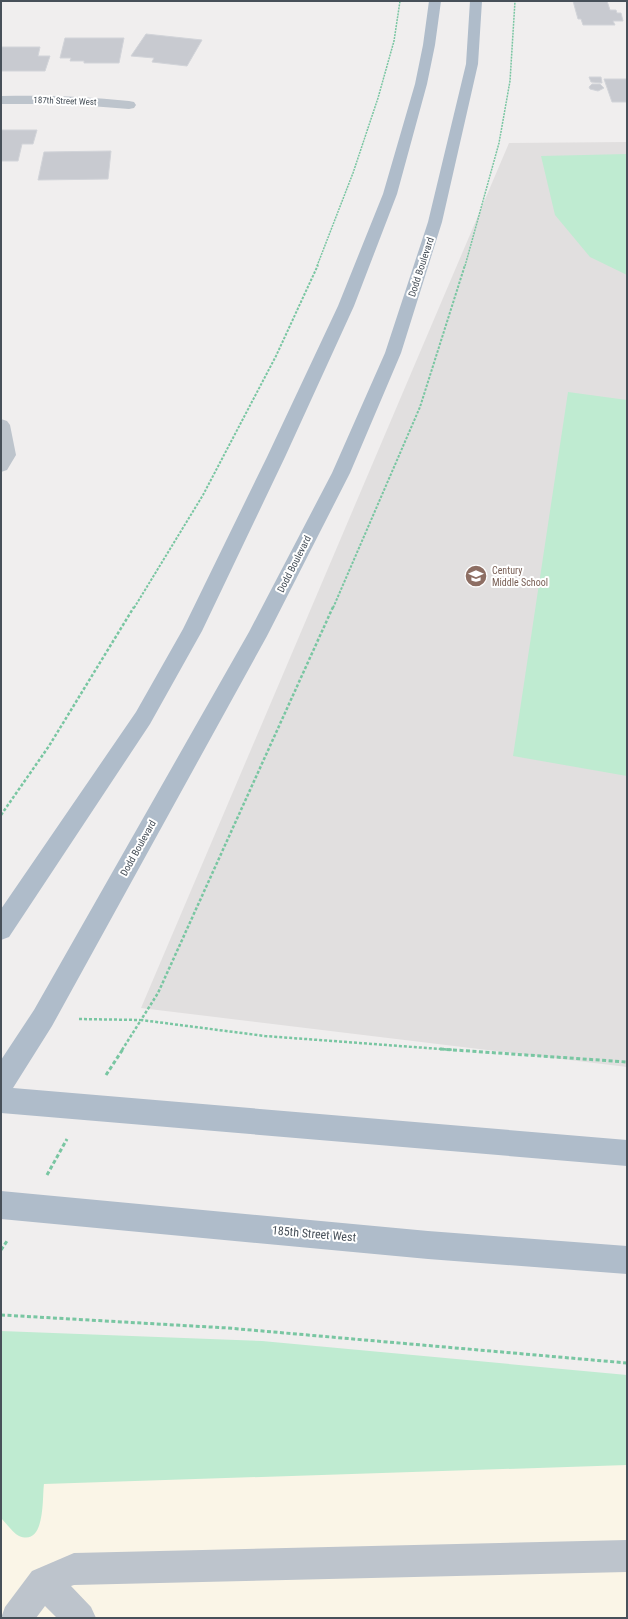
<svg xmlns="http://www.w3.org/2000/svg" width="628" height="1619" font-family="'Roboto Condensed',sans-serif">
  <rect width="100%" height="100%" fill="#f0eeee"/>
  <path fill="#faf5e7" d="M627,1422V1618H1V1432Z"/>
  <path fill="#e1dfdf" d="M627,142V1067L141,1008L509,143Z"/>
  <path fill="#bfebd1" d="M627,154V275L590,257L555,215L541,156Z
    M568,392L627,400V776L513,756Z
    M1,1331L262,1341L627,1375V1465L44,1484C42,1497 46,1547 19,1536C13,1533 6,1523 1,1518Z"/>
  <path fill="#c8cad0" stroke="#d2d4d9" d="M573,1H607L610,10H616L617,13H621L623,21H613L615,25H583L581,19H578Z
    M146,34L202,40L187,66L152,62L154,58L131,56Z
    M65,38H124L119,63H84V61H70L71,58H60Z
    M1,47H40L38,56H50L45,71H1Z
    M589,77H601L602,83L591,82Z
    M604,79H627V102H612Z
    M592,84H600L604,88L598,91L590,89L589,87Z
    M1,130H37L33,144H22L18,161H1Z
    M111,151L108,179L38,180L44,152Z"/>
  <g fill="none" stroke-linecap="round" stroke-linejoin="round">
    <path stroke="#79c6a2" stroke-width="1.5" stroke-dasharray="2 1" stroke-linecap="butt" d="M317,266L353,173L378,98L394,41L400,1
      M465,266L499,143L510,81L515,1"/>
    <path stroke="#79c6a2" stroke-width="2" stroke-dasharray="2.5 1.5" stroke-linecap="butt" d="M134,608L203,495L276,356L318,265
      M333,608L420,407L465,265"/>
    <path stroke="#79c6a2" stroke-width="2.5" stroke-dasharray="3 2" stroke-linecap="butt" d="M333,607L158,993L141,1020L265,1036L454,1050
      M1,815L49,746L134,607
      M79,1019L140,1020
      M122,1050L141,1020"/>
    <path stroke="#79c6a2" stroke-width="3" stroke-dasharray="4 2.5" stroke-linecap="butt" d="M440,1049L627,1062
      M106,1075L123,1049
      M47,1175L67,1139
      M1,1250L7,1241
      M1,1315L228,1328L627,1363"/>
    <path fill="#bdc4cc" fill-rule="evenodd" d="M1,96C44,95 86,96 129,101L134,102L136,105L134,108L129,109L65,104H1Z
      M1,419L7,421L10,425L16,455L7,470L1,472Z
      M627,1540V1572L74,1585L71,1586L91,1607L96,1618H57L45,1606L36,1618H1L5,1607L32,1571L74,1553Z"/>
    <path fill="#afbcca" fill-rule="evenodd" d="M429,1H441L435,45L427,84L397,194L354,306L285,457L202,631L150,724L9,937L1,940V909L136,712L183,629L267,457L338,306L383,194L415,84L423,45Z
      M470,1H482L478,64L442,222L401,353L350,473L267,636L52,1026L13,1088L627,1140V1166L1,1113V1060L34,1010L249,632L332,473L385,353L428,222L466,64Z
      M1,1191L428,1231L627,1246V1274L428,1259L1,1219Z"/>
  </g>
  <defs>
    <g id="school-disc" transform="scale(1.15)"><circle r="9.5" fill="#8d6e63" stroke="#fff"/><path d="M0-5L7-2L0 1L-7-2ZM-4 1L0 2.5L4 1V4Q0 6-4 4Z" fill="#fff"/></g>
  </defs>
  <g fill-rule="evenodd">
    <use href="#school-disc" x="476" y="576"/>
  </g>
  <g text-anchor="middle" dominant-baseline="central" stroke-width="4" stroke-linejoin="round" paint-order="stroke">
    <g font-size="9" fill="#475059" stroke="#fff">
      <text transform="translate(65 101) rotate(2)">187th Street West</text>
    </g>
    <g font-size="10" fill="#475059" stroke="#fff">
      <text transform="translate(421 267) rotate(-72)">Dodd Boulevard</text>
      <text transform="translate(294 564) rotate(-63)">Dodd Boulevard</text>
      <text transform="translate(138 848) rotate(-61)">Dodd Boulevard</text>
    </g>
    <g font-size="10" fill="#785e54" stroke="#fff" text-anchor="start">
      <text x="492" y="570">Century<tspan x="492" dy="12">Middle School</tspan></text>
    </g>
    <g font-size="12" fill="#475059" stroke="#fff">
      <text transform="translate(314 1234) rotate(5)">185th Street West</text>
    </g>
  </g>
  <rect width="628" height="1619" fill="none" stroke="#475059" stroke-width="4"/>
</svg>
